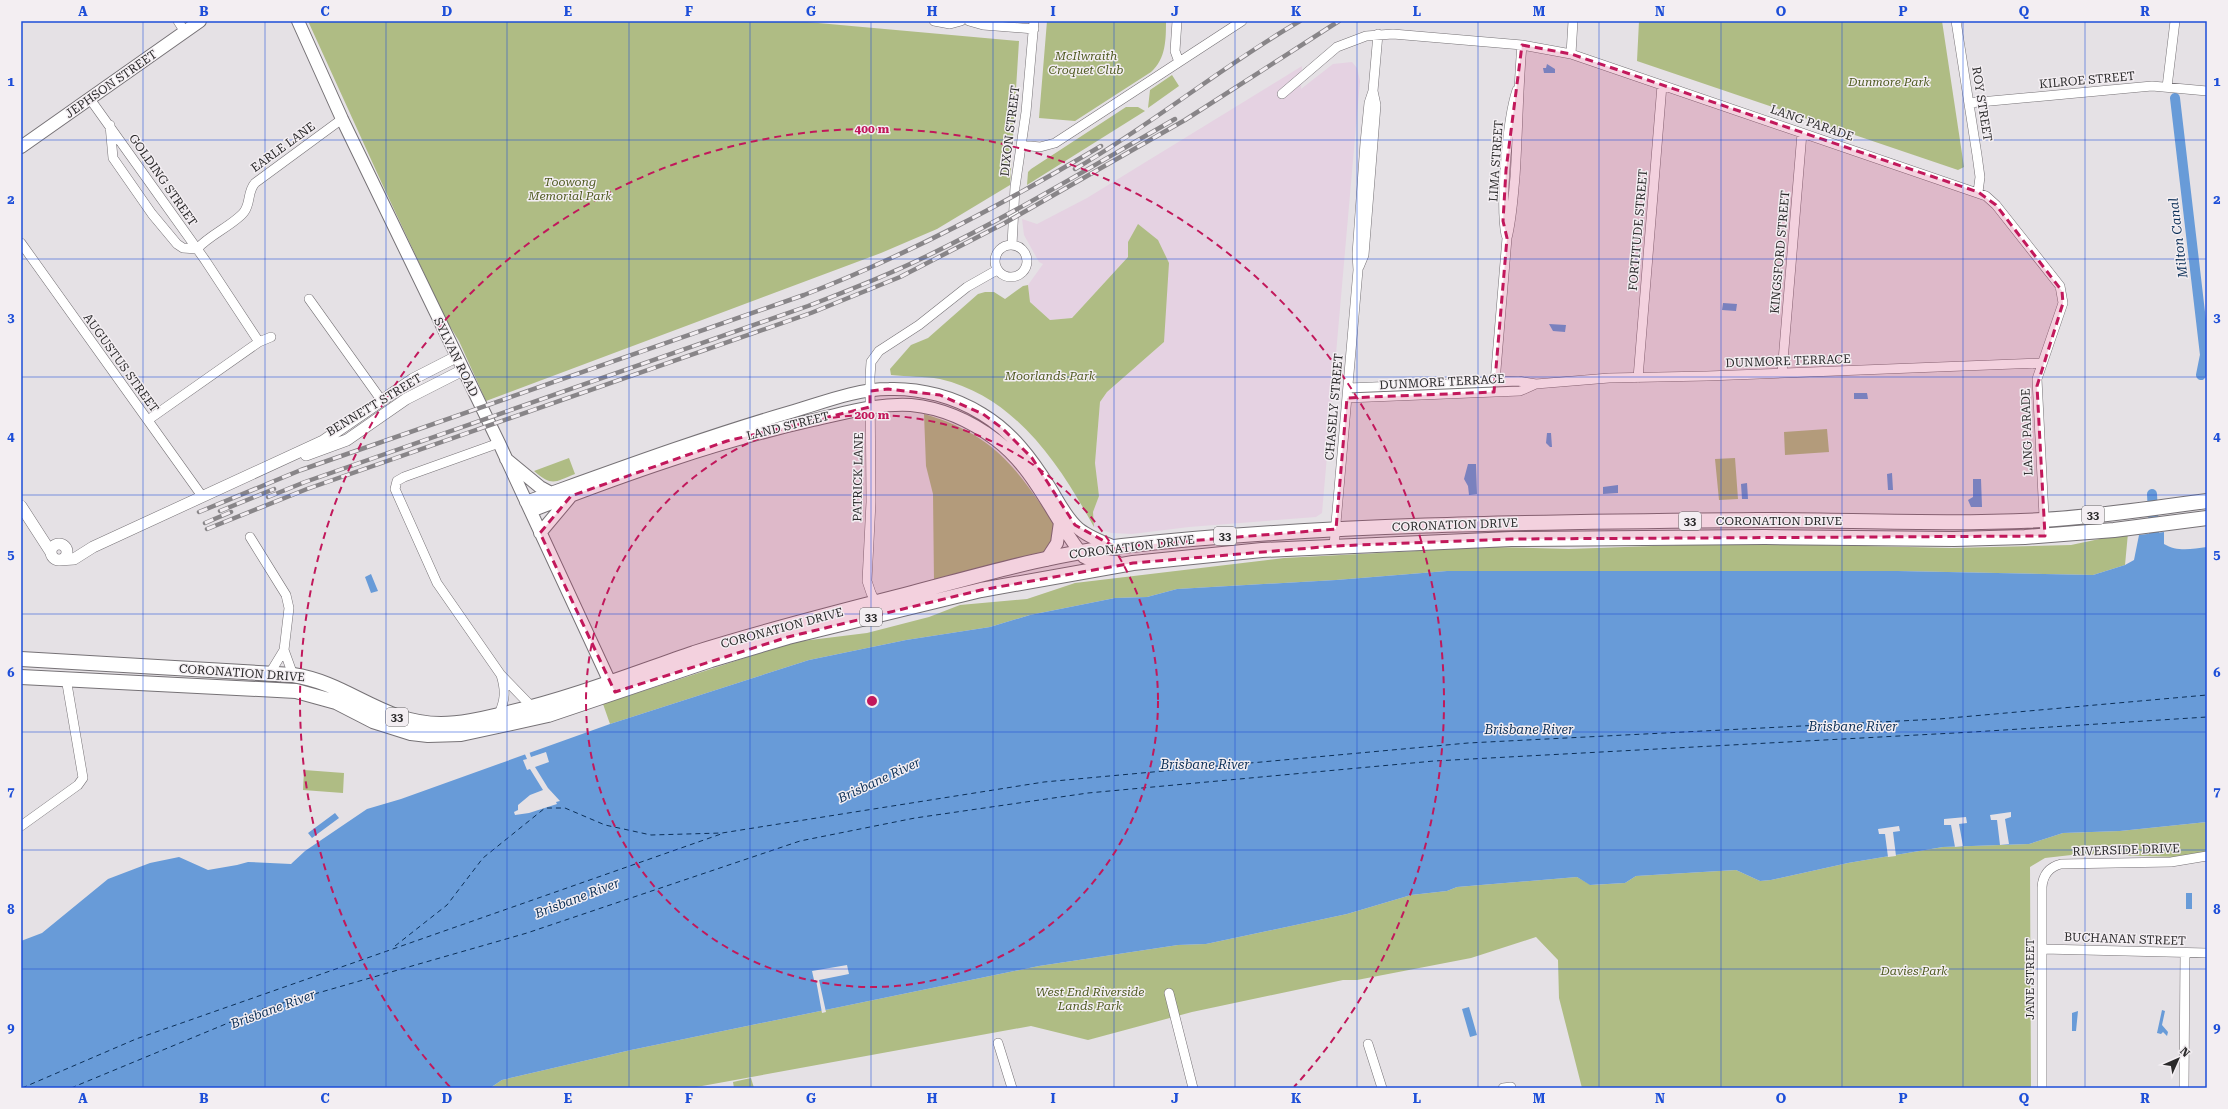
<svg xmlns="http://www.w3.org/2000/svg" width="2228" height="1109" font-family="'Roboto Serif',serif">
  <rect width="100%" height="100%" fill="#e5e1e5"/>
  <path fill="#e5d2e2" d="M1352,62L1357,68L1360,81L1322,513L1316,517L1189,527L1132,534L1111,533L1094,527L1093,512L1099,496L1095,463L1100,402L1107,392L1164,342L1128,242V257L1072,318L1050,320L1030,302L1028,285L1043,264L1039,262L1024,235L1022,219L1037,224L1087,198L1302,66L1301,89L1333,64Z"/>
  <path fill="#afbc84" d="M308,21H796L1019,41L1010,185L937,229L881,253L486,401L459,341L446,320L384,188Z
    M1047,21H1166C1166,39 1166,59 1151,72L1075,121L1039,118Z
    M1639,21H1942L1964,167L1958,170L1637,61Z
    M1172,75L1179,86L1148,108L1150,90Z
    M1126,107H1138L1145,111L1027,185L1028,172L1031,169Z
    M1138,224L1158,240L1169,263L1164,342L1107,392L1100,402L1095,463L1099,496L1093,512L1094,527C1059,464 1016,397 940,379C924,376 908,377 891,375L890,369L911,345L928,338L978,294L985,292H994L1005,299L1023,286L1028,285L1030,302L1050,320L1072,318L1128,257V242Z
    M924,414C993,434 1015,466 1053,522L1056,533L1047,552L934,582L933,494L926,466Z
    M1827,429L1829,452L1785,455L1784,432Z
    M569,458L575,474C554,482 553,487 534,471Z
    M1735,458L1738,499L1719,500L1715,459Z
    M2128,533L2125,565L2093,575L1898,571H1447L1336,580L1177,589L1147,597L1115,598L1030,615L990,627L906,640L809,660L610,724L603,704L794,642L867,633L929,617L960,605L1027,599L1075,583L1284,558L1493,547L1569,549L1737,543L1952,548L2071,545Z
    M304,770L344,773L343,793L303,790Z
    M2207,822V858L2080,854L2045,858L2030,867L2031,1088H1582L1559,998L1558,960L1536,937L1471,958L1357,980H1343L1192,1012L1088,1040L1031,1026L691,1088H490L502,1080L631,1050L1039,966L1178,945L1206,944L1347,914L1411,895L1447,891L1457,887L1577,877L1591,885L1625,883L1636,876L1736,870L1760,881L1771,880L1848,863L1943,847L2029,844L2063,833L2120,831Z
    M751,1078L754,1088H734L733,1082Z"/>
  <path fill="#689bd8" d="M1547,64L1555,69V73H1544L1543,68H1546Z
    M1723,303L1737,304L1736,311L1722,310Z
    M1549,324L1566,325L1565,332L1553,331Z
    M1854,393H1867L1868,399H1854Z
    M1547,433H1551L1552,447H1550L1546,443Z
    M1468,464H1476L1477,494L1469,495L1468,486L1464,479Z
    M1892,473L1893,490H1888L1887,474Z
    M1973,479H1981L1982,507H1971L1968,500L1973,497Z
    M1747,483L1748,499H1742L1741,484Z
    M1618,485V493L1603,494V487Z
    M2164,532V544C2177,552 2192,549 2207,547V822L2120,831L2063,833L2029,844L1943,847L1848,863L1771,880L1760,881L1736,870L1636,876L1625,883L1590,885L1577,877L1457,887L1447,891L1411,895L1347,914L1206,944L1178,945L1039,966L631,1050L502,1080L490,1088H21V941L42,933L108,879L150,863L179,857L208,870L237,865L248,862L291,864L305,851L367,809L401,799L610,724L809,660L906,640L990,627L1030,615L1115,598L1147,597L1177,589L1336,580L1447,571H1898L2093,575L2125,565L2134,560L2139,535Z
    M371,574L378,591L371,593L365,577Z
    M335,813L339,818L312,838L308,833Z
    M2186,893H2192V909H2186Z
    M1469,1007L1477,1035L1470,1037L1462,1009Z
    M2162,1010L2165,1011L2162,1025L2168,1032L2167,1036L2163,1032L2161,1034L2157,1033Z
    M2078,1011L2076,1031H2072V1013Z"/>
  <path fill="#e5e1e5" d="M529,751L531,757L546,752L549,762L535,767L548,788L560,801L556,802L557,804L529,813L515,815L514,812L518,810V805L530,795L543,790L530,769L527,770L523,760L527,759L524,752Z
    M2011,812V817L2005,819L2009,844L2000,845L1997,820H1991L1990,815Z
    M1966,817L1967,823L1959,824L1963,846L1955,847L1951,825H1944V819Z
    M1899,826L1900,831L1893,832L1896,856L1888,857L1885,834H1879L1878,829Z
    M847,965L849,974L819,980L826,1012L822,1013L816,980H814L812,971Z"/>
  <g fill="none" stroke-linecap="round" stroke-linejoin="round">
    <path stroke="#689bd8" stroke-width="10" d="M2175,98L2205,355L2201,375
      M2152,494L2154,533"/>
    <path stroke="#0c3058" stroke-width="1" stroke-dasharray="5 4" stroke-linecap="butt" d="M395,946L447,905L483,858L545,808H565L605,825L651,835L722,833L1044,782L1468,743L1939,719L2207,695
      M22,1088L136,1039L721,834
      M71,1088L262,1009L527,933L800,841L915,818L1088,793L1434,761L1973,732L2207,717"/>
    <g stroke="#767276" stroke-width="10">
      <path id="minor" d="M178,21L185,32
        M934,21L950,24L961,21
        M969,21L983,25L1034,29
        M1177,21L1175,51L1179,62
        M1956,21L1977,155L1980,177L1978,192
        M1571,54L1573,21
        M2167,87L2175,21
        M1282,94L1337,47L1366,36L1393,34L1522,45L1571,54L1986,196L1996,205L2060,286L2063,303L2037,379L2045,536
        M90,99L205,260L259,342
        M1969,103L2152,86L2207,91
        M110,125L113,158L152,214L177,244L183,248L197,249
        M1021,145L1040,147L1055,143L1242,21
        M1506,235C1500,205 1507,120 1517,90
        M21,243L202,496
        M995 261a16 16 0 1 1 32 0a16 16 0 1 1-32 0Z
        M1012,245L1015,187L1026,112L1034,21
        M197,249C209,235 235,224 244,212C251,203 247,192 255,183L342,119
        M1359,267L1364,255L1376,105L1373,91L1378,34
        M309,299L382,401
        M1782,373L1802,133
        M1638,378L1662,85
        M1495,382L1507,238C1512,218 1513,197 1515,177C1518,133 1518,89 1522,45
        M1348,388L1518,381L1536,384L1609,378L1707,376L2042,363
        M1347,398L1520,391L1536,384
        M148,420L259,342L271,337
        M499,443L404,477L397,481L395,489L437,583L501,675L532,707
        M250,537L286,595L289,608L284,650L270,673
        M1334,546L1358,270L1357,254L1365,143L1369,103L1373,91
        M876,603L871,593L867,581L871,502L870,377L871,362L879,351L919,325L967,287L997,270
        M284,650L293,675
        M499,714C505,700 506,691 501,675
        M21,826L78,785L83,778L66,678
        M2043,949L2207,953
        M1169,993L1193,1088
        M998,1043L1012,1088
        M1368,1044L1382,1088
        M1503,1088L1511,1087
        M2042,1088V887C2043,875 2049,867 2061,864L2171,862L2207,856
        M2184,1088L2185,953"/>
    </g>
    <g stroke="#767276" stroke-width="12">
      <path id="tertiary" d="M306,455L347,440L406,399L463,370
        M21,506L50,551
        M51 552a8 8 0 1 1 16 0a8 8 0 1 1-16 0Z
        M59,560L74,559L93,547L323,441L413,379L456,357"/>
    </g>
    <g stroke="#767276" stroke-width="14">
      <path id="secondary" d="M298,21L342,119L499,443L614,691
        M21,147L200,21
        M506,459L540,487L551,493
        M526,502C615,470 704,437 794,411C824,402 857,389 889,389C921,388 955,397 982,414C1012,432 1032,459 1050,488C1058,501 1066,518 1079,529C1089,537 1102,542 1115,547
        M531,511C623,475 716,442 813,420C846,413 877,403 911,405C942,408 971,421 996,440C1036,470 1053,519 1084,557L1090,560L1117,562
        M540,533L571,496
        M1046,560L1057,543L1060,522"/>
    </g>
    <g stroke="#767276" stroke-width="16">
      <path id="trunk" d="M21,659L293,675C348,683 382,724 441,724C464,724 486,718 508,713C572,698 633,674 694,653C766,630 839,612 912,593C981,575 1051,554 1122,546C1333,523 1545,522 1758,520C1852,520 1947,525 2042,520C2097,517 2152,508 2207,501
        M21,677L296,691L336,702L373,721L411,733L428,735L461,734L548,715L711,660L788,637L981,590L1133,563L1262,550L1511,539L1765,537L1954,539L2025,537L2114,530L2207,518"/>
    </g>
    <use href="#minor" stroke="#fff" stroke-width="9"/>
    <use href="#tertiary" stroke="#fff" stroke-width="11"/>
    <use href="#secondary" stroke="#fff" stroke-width="12"/>
    <use href="#trunk" stroke="#fff" stroke-width="14"/>
    <g stroke="#888588" stroke-width="4.5">
      <path id="rail" d="M1075,169C1153,124 1222,66 1300,21
        M268,497L305,482L808,306C850,290 891,274 931,254C1015,213 1094,165 1175,119
        M220,511L274,489
        M199,512L301,470L804,295C908,255 1005,203 1101,146
        M205,523L231,512
        M207,529L307,489L811,313L900,277L1003,224L1185,120L1339,21"/>
    </g>
    <use href="#rail" stroke="#f3eef2" stroke-width="3" stroke-dasharray="9" stroke-linecap="butt"/>
  </g>
  <path fill="#c2185b" fill-opacity="0.2" stroke="#c2185b" stroke-width="3" stroke-dasharray="8 5" stroke-linejoin="round" d="M1522,45L1571,54L1978,192L1996,205L2062,291L2063,303L2037,386L2045,536L1511,539L1334,546L1133,563L981,590L788,637L615,692L540,533L571,496L727,441L870,407V391L888,389L940,395L983,414L1002,428L1032,458L1075,525L1115,547L1336,529L1347,398L1494,392L1507,238L1503,221L1506,170Z"/>
  <path fill="none" stroke="#1d4ed8" stroke-width="1" stroke-opacity="0.55" d="M143,21V1088M265,21V1088M386,21V1088M507,21V1088M629,21V1088M750,21V1088M871,21V1088M993,21V1088M1114,21V1088M1235,21V1088M1357,21V1088M1478,21V1088M1599,21V1088M1721,21V1088M1842,21V1088M1963,21V1088M2085,21V1088M21,140H2207M21,259H2207M21,377H2207M21,495H2207M21,614H2207M21,732H2207M21,850H2207M21,969H2207"/>
  <g fill="none" stroke="#c2185b" stroke-width="2" stroke-dasharray="7 5">
    <circle cx="872" cy="701" r="286"/>
    <path d="M450 1087A572 572 0 1 1 1294 1087"/>
  </g>
  <g text-anchor="middle" dominant-baseline="central" stroke-width="3" stroke-linejoin="round" paint-order="stroke">
    <g fill="#f3eef2" stroke="#676567" stroke-width="1">
      <rect x="2082" y="506" width="22" height="18" rx="3"/>
      <rect x="1679" y="512" width="22" height="18" rx="3"/>
      <rect x="1214" y="527" width="22" height="18" rx="3"/>
      <rect x="860" y="608" width="22" height="18" rx="3"/>
      <rect x="386" y="708" width="22" height="18" rx="3"/>
    </g>
    <g font-size="11" font-weight="bold" fill="#2b2a2b">
      <text x="2093" y="515">33</text>
      <text x="1690" y="521">33</text>
      <text x="1225" y="536">33</text>
      <text x="871" y="617">33</text>
      <text x="397" y="717">33</text>
    </g>
    <g font-size="12" font-style="italic" fill="#505b22" stroke="#f3eef2">
      <text x="1086" y="56">McIlwraith<tspan x="1086" dy="14">Croquet Club</tspan></text>
      <text x="1889" y="82">Dunmore Park</text>
      <text x="570" y="182">Toowong<tspan x="570" dy="14">Memorial Park</tspan></text>
      <text x="1050" y="376">Moorlands Park</text>
      <text x="1914" y="971">Davies Park</text>
      <text x="1090" y="992">West End Riverside<tspan x="1090" dy="14">Lands Park</tspan></text>
    </g>
    <g font-size="12" fill="#2b2a2b" stroke="#f3eef2">
      <text transform="translate(2087 80) rotate(-5)">KILROE STREET</text>
      <text transform="translate(111 84) rotate(-35)">JEPHSON STREET</text>
      <text transform="translate(1982 104) rotate(81)">ROY STREET</text>
      <text transform="translate(1812 123) rotate(19)">LANG PARADE</text>
      <text transform="translate(1010 131) rotate(-83)">DIXON STREET</text>
      <text transform="translate(283 147) rotate(-36)">EARLE LANE</text>
      <text transform="translate(1496 161) rotate(-86)">LIMA STREET</text>
      <text transform="translate(163 180) rotate(55)">GOLDING STREET</text>
      <text transform="translate(1638 230) rotate(-85)">FORTITUDE STREET</text>
      <text transform="translate(1780 252) rotate(-85)">KINGSFORD STREET</text>
      <text transform="translate(456 357) rotate(64)">SYLVAN ROAD</text>
      <text transform="translate(1788 361) rotate(-2)">DUNMORE TERRACE</text>
      <text transform="translate(121 363) rotate(54)">AUGUSTUS STREET</text>
      <text transform="translate(1442 382) rotate(-3)">DUNMORE TERRACE</text>
      <text transform="translate(374 405) rotate(-31)">BENNETT STREET</text>
      <text transform="translate(1334 407) rotate(-85)">CHASELY STREET</text>
      <text transform="translate(788 426) rotate(-14)">LAND STREET</text>
      <text transform="translate(2027 432) rotate(-92)">LANG PARADE</text>
      <text transform="translate(858 477) rotate(-89)">PATRICK LANE</text>
      <text x="1779" y="521">CORONATION DRIVE</text>
      <text transform="translate(1455 525) rotate(-2)">CORONATION DRIVE</text>
      <text transform="translate(1132 547) rotate(-7)">CORONATION DRIVE</text>
      <text transform="translate(782 628) rotate(-15)">CORONATION DRIVE</text>
      <text transform="translate(242 673) rotate(4)">CORONATION DRIVE</text>
      <text transform="translate(2126 850) rotate(-2)">RIVERSIDE DRIVE</text>
      <text transform="translate(2125 939) rotate(2)">BUCHANAN STREET</text>
      <text transform="translate(2030 979) rotate(-90)">JANE STREET</text>
    </g>
    <g font-size="13" font-style="italic" fill="#0c3058" stroke="#f3eef2">
      <text transform="translate(2178 238) rotate(-97)">Milton Canal</text>
      <text x="1853" y="726">Brisbane River</text>
      <text x="1529" y="729">Brisbane River</text>
      <text x="1205" y="764">Brisbane River</text>
      <text transform="translate(879 780) rotate(-25)">Brisbane River</text>
      <text transform="translate(577 898) rotate(-21)">Brisbane River</text>
      <text transform="translate(273 1009) rotate(-20)">Brisbane River</text>
    </g>
  </g>
  <circle cx="872" cy="701" r="6" fill="#c2185b" stroke="#f3eef2" stroke-width="2"/>
  <g font-size="12" text-anchor="middle" font-weight="bold" fill="#c2185b" stroke="#f3eef2" stroke-width="3" stroke-linejoin="round" paint-order="stroke">
    <text x="872" y="133">400 m</text>
    <text x="872" y="419">200 m</text>
  </g>
  <rect width="2228" height="1109" fill="none" stroke="#f3eef2" stroke-width="44"/>
  <g transform="translate(2178 1059) rotate(45)" stroke="#f3eef2" stroke-width="3" paint-order="stroke">
  <path d="M0-3L7 15L0 10L-7 15Z" fill="#2b2a2b"/>
  <text y="-6" font-size="11" font-weight="bold" text-anchor="middle" fill="#2b2a2b">N</text>
  </g>
  <rect x="22" y="22" width="2184" height="1065" fill="none" stroke="#1d4ed8" stroke-width="1.5"/>
  <g font-size="13" text-anchor="middle" font-weight="bold" fill="#1d4ed8">
    <text x="83" y="16">A</text>
    <text x="204" y="16">B</text>
    <text x="325" y="16">C</text>
    <text x="447" y="16">D</text>
    <text x="568" y="16">E</text>
    <text x="689" y="16">F</text>
    <text x="811" y="16">G</text>
    <text x="932" y="16">H</text>
    <text x="1053" y="16">I</text>
    <text x="1175" y="16">J</text>
    <text x="1296" y="16">K</text>
    <text x="1417" y="16">L</text>
    <text x="1539" y="16">M</text>
    <text x="1660" y="16">N</text>
    <text x="1781" y="16">O</text>
    <text x="1903" y="16">P</text>
    <text x="2024" y="16">Q</text>
    <text x="2145" y="16">R</text>
    <text x="11" y="86">1</text>
    <text x="2217" y="86">1</text>
    <text x="11" y="204">2</text>
    <text x="2217" y="204">2</text>
    <text x="11" y="322">3</text>
    <text x="2217" y="322">3</text>
    <text x="11" y="441">4</text>
    <text x="2217" y="441">4</text>
    <text x="11" y="559">5</text>
    <text x="2217" y="559">5</text>
    <text x="11" y="677">6</text>
    <text x="2217" y="677">6</text>
    <text x="11" y="796">7</text>
    <text x="2217" y="796">7</text>
    <text x="11" y="914">8</text>
    <text x="2217" y="914">8</text>
    <text x="11" y="1032">9</text>
    <text x="2217" y="1032">9</text>
    <text x="83" y="1103">A</text>
    <text x="204" y="1103">B</text>
    <text x="325" y="1103">C</text>
    <text x="447" y="1103">D</text>
    <text x="568" y="1103">E</text>
    <text x="689" y="1103">F</text>
    <text x="811" y="1103">G</text>
    <text x="932" y="1103">H</text>
    <text x="1053" y="1103">I</text>
    <text x="1175" y="1103">J</text>
    <text x="1296" y="1103">K</text>
    <text x="1417" y="1103">L</text>
    <text x="1539" y="1103">M</text>
    <text x="1660" y="1103">N</text>
    <text x="1781" y="1103">O</text>
    <text x="1903" y="1103">P</text>
    <text x="2024" y="1103">Q</text>
    <text x="2145" y="1103">R</text>
  </g>
</svg>
